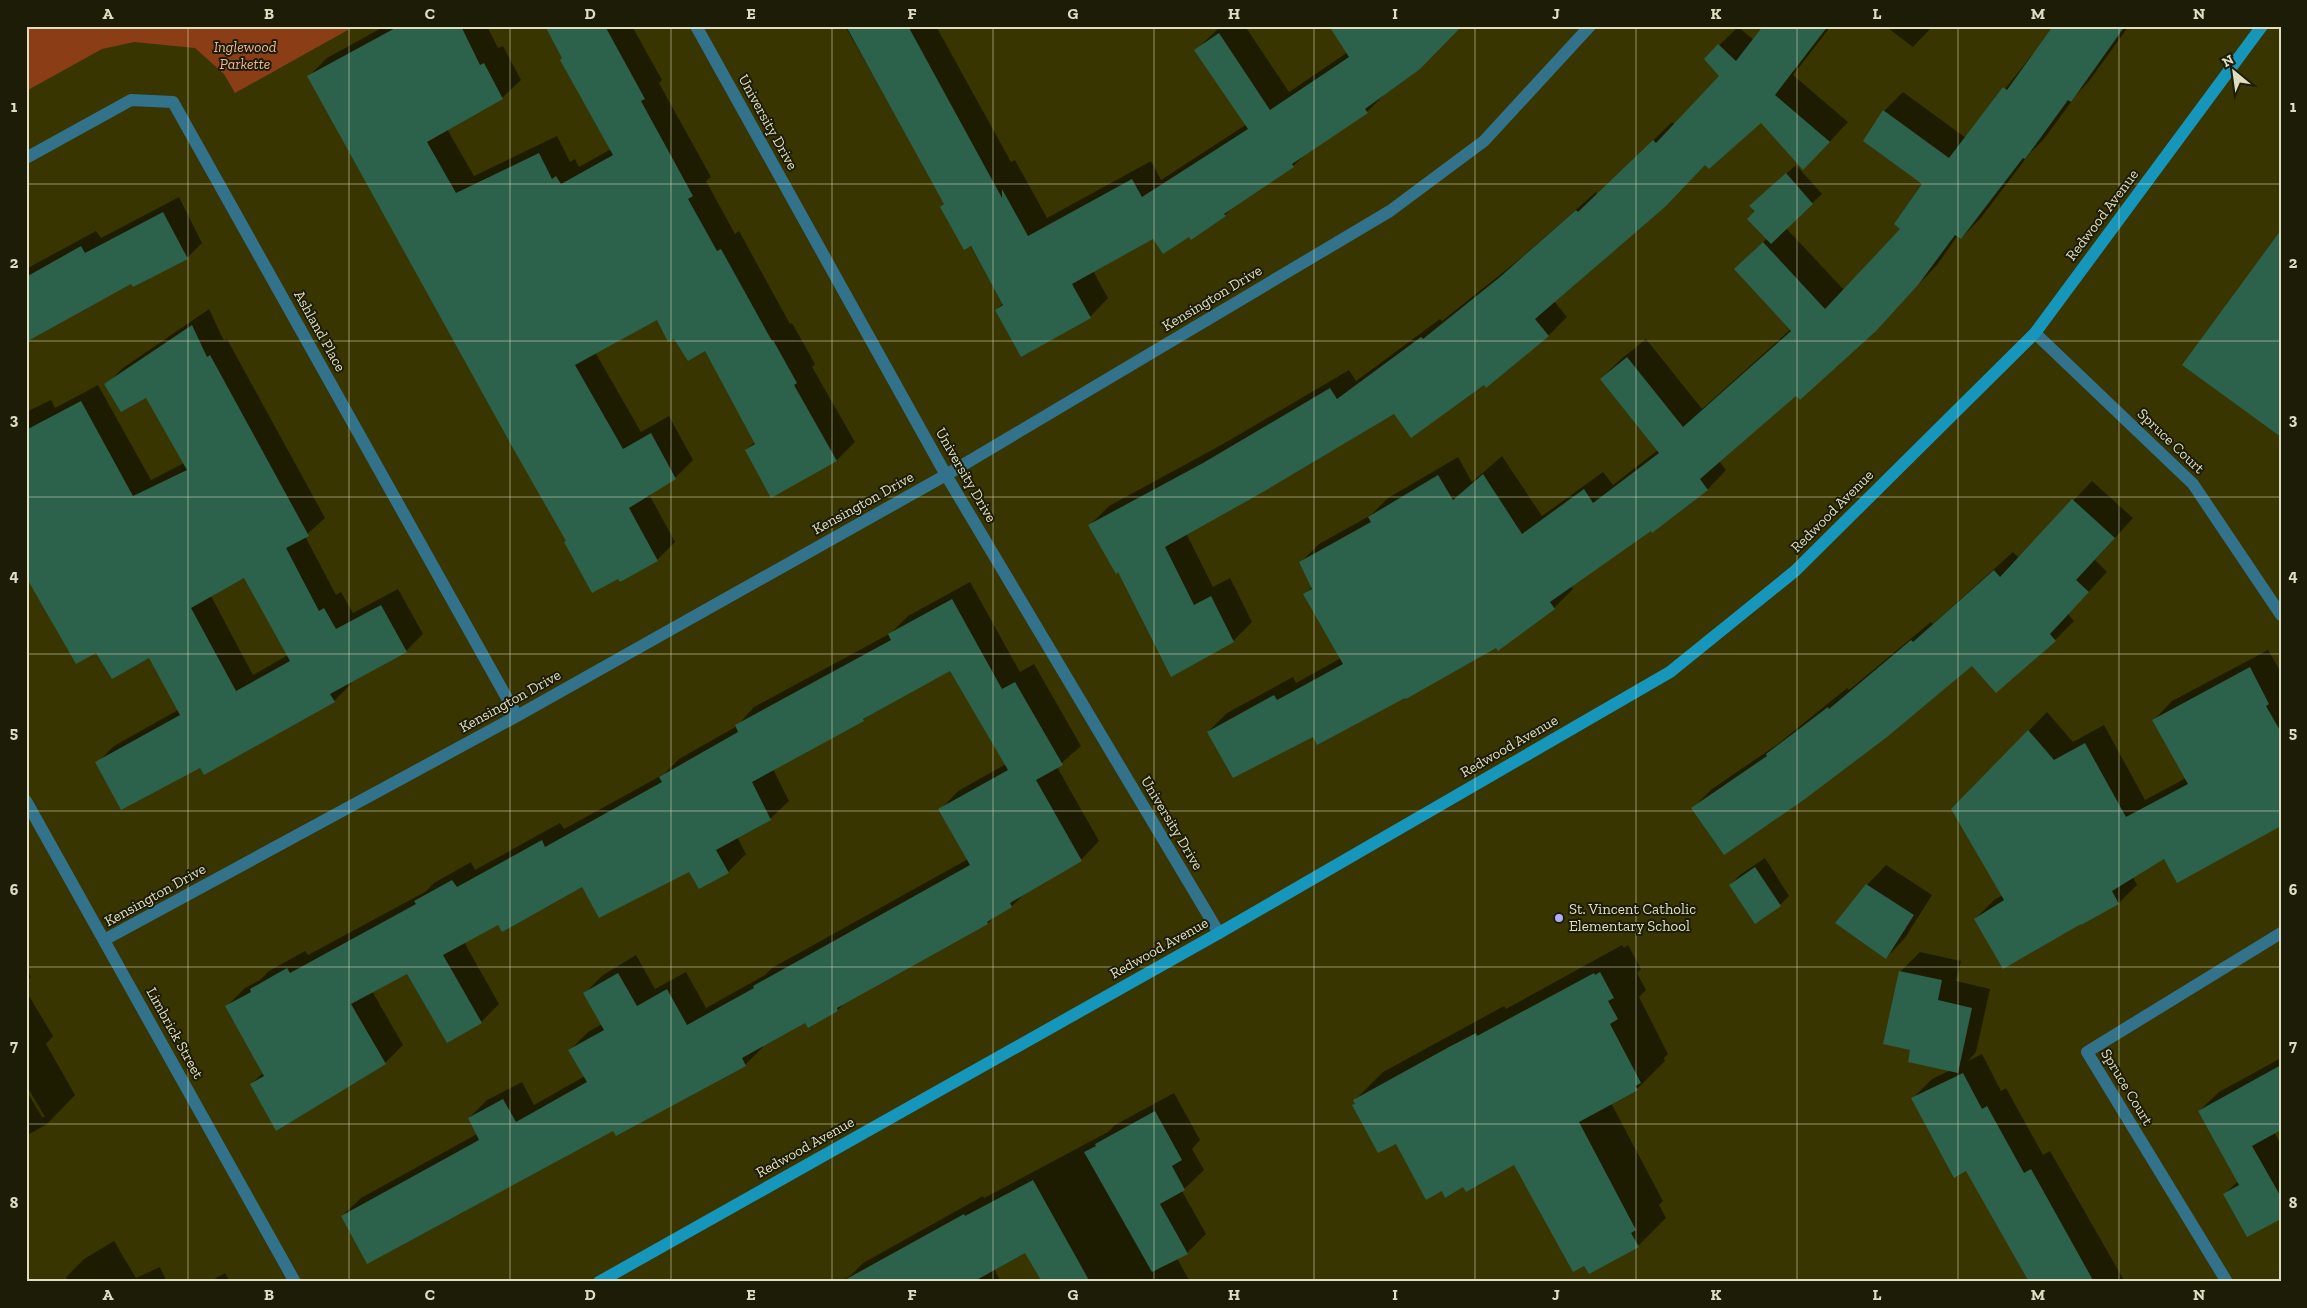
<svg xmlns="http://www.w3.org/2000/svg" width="2307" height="1308" font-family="'Zilla Slab',serif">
  <rect width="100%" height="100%" fill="#393500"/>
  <path fill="#8b3e16" d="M26,26H355L235,93L224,74L195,48L134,42L102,49L26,91Z"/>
  <path fill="#0007" fill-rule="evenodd" d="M385,26H487L498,48L503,46L521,80L502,98L447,129L474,176L557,136L570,162L575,159L579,167L611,149L546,26H632L662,80L659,83L711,177L706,181L735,234L739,231L790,324L792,323L815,364L812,367L855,442L837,460L772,496L746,450L755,442L705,350L674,337L657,318L595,352L641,432L669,416L693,460L675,478L649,494L675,542L657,560L567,540L309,76L327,58Z
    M845,26H936L1011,162L1015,160L1047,218L1151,161L1161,180L1247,124L1196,50L1221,26H1245L1289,92L1348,52L1386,93L1367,112L1307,153L1293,166L1235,205L1225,215L1189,235L1154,237L1093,271L1108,298L1090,317L996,310L1003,303Z
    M1765,26H1831L1793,75L1848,122L1822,150L1761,121L1706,164L1554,301L1567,317L1548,336L1484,383L1394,413L1186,533L1213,587L1230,578L1252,622L1233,641L1118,571L1090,525L1109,506L1223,444L1349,370L1356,381L1440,319L1442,321L1521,258L1596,192L1598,195L1672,122L1675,125L1721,76L1705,59L1738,27L1754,40Z
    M1885,26H1933L1913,47Z
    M2055,26H2129L2089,81L2077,94L2044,139L2030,153L1980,219L1961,238L1958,235L1937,265L1894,310L1719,461L1726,470L1708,489L1652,532L1651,530L1571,586L1573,589L1554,608L1498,649L1496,646L1314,735L1208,732L1227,713L1293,677L1296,683L1341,658L1305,594L1312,587L1300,563L1319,544L1371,515L1388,498L1458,457L1472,482L1502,456L1542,516L1603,472L1613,485L1658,450L1601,379L1620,360L1646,339L1702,409L1791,329L1754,250L1768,238L1756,211L1760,197L1796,165L1822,194L1786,228L1844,290L1902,228L1924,184L1864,141L1884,111L1903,92L1966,138Z
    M179,197L202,243L187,258L132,282L26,341V269L96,231L101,238Z
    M209,309L224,341L227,339L325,518L305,536L336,595L341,592L353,613L398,589L423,634L406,651L350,682L351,684L334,701L200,766L97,763L114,746L178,710L149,656L97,651L26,573V412L51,400L55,408L98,385L151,480L184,463L147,396L106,385L123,368ZM245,577L288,655L253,675L211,596Z
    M2092,481L2133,518L2095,560L2107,572L2068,614L2074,621L2055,640L1972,664L1693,808L1712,789L1778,744L1847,688L1849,690L1931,622L1933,624L2013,552L2019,558Z
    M970,582L1020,672L1034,664L1081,746L1057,767L1099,841L1081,860L1025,893L1012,906L997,914L988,923L846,1001L838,1010L806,1021L762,1045L763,1047L745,1065L614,1129L342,1216L361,1198L477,1134L469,1118L487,1100L522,1082L534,1105L585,1076L570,1050L588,1032L602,1024L585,993L603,975L636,955L655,989L686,972L706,1008L765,975L772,968L968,859L940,810L958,791L1006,764L950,669L869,714L863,720L773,769L789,801L770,819L737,837L746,854L728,872L699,887L690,871L583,886L499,923L464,942L499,1004L481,1022L408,972L372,991L403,1045L385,1063L251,1084L263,1073L227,1006L245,988L260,980L269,971L305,951L308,955L425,892L434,883L471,862L475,870L560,823L564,829L664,774L679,759L737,726L754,707L891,633L908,616Z
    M2268,650L2281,672V825L2165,858L2133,877L2137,885L2119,903L2082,924L1975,919L1994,900L2003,895L1952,809L2047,712L2073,742L2104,725L2145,800L2186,778L2154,720L2172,701Z
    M1765,858L1789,896L1780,905L1730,885L1740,875Z
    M1886,865L1932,895L1905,938L1886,958L1867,885Z
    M1622,945L1624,948L1628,945L1641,969L1637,973L1646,990L1639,997L1668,1054L1664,1058L1665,1061L1637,1089L1611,1103L1663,1201L1659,1205L1666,1218L1638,1246L1515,1163L1464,1186L1442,1190L1356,1103L1355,1100L1383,1072L1504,1006L1506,1009Z
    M1920,952L1961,961L1956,981L1990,989L1976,1052L1968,1061L1982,1054L2001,1091L2006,1088L2043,1155L2050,1151L2125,1282H2029L1967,1169L1913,1098L1932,1079L1951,1070L1912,1049L1900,972Z
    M26,969L31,977L26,982Z
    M26,991L53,1036L46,1044L75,1095L47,1124L26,1136V1090L42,1117H45L26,1085Z
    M2281,1058V1129L2274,1132L2281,1144V1217L2225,1194L2238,1181L2199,1111L2219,1092Z
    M1174,1093L1200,1140L1192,1149L1204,1170L1182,1191L1206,1234L1187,1253L1177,1258L1190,1282H1043L1026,1251L994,1269L1001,1282H839L850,1276L863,1263L983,1196L984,1198L1108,1132L1115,1125Z
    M114,1241L136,1278L160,1267L167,1282H68L66,1277L84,1259Z
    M225,1273L230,1282H209Z"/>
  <path fill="#2c614b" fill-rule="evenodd" d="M399,26H461L480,65L484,63L503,99L427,142L456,193L539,153L552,179L556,176L561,184L613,155L560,60L562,58L545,26H605L645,99L641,101L693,196L688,199L717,251L721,249L772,341L773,340L797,383L794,385L837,461L771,498L745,450L755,444L705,351L688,361L674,339L668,342L657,320L575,365L623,449L651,433L676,479L629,508L658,561L620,582L618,579L592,593L564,542L566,541L514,450L307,76Z
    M846,26H908L1002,198V189L1028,236L1132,179L1142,197L1248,129L1194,50L1219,33L1270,110L1349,57L1329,26H1462L1420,69L1365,109L1368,113L1292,164L1294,167L1224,214L1226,216L1191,240L1189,237L1163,254L1153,239L1072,284L1091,318L1021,357L995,310L1003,305L971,246L964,250L940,207L944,204Z
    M1763,26H1828L1775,95L1830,142L1803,170L1761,123L1709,169L1705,165L1665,207L1535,319L1549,336L1486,388L1484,385L1411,438L1394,414L1263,492L1165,547L1194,605L1211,596L1234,642L1171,677L1118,572L1116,574L1088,525L1203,463L1330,388L1337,399L1421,337L1423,339L1500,277L1576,210L1578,212L1653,140L1656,143L1719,76L1704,59L1718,44L1736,61Z
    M2053,26H2125L2071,102L2068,100L2025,159L2023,158L1961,239L1955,235L1918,285L1876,331L1800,400L1796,396L1700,479L1708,490L1652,533L1651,531L1550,602L1555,609L1498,651L1496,648L1406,699L1405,698L1317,745L1313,737L1233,778L1207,732L1274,695L1277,700L1343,664L1303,594L1312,589L1299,562L1371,522L1368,517L1438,475L1453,500L1483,474L1522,534L1584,489L1593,503L1659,453L1600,379L1627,357L1683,427L1791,331L1734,269L1763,242L1825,309L1900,229L1894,224L1922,184L1863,141L1883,110L1949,158L2003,87L2007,90Z
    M1786,173L1813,204L1771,244L1747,219L1755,211L1749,206Z
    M163,212L188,259L133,287L131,284L26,342V277L81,246L85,253Z
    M2281,230V437L2182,365Z
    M192,325L207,357L210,355L309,536L286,548L319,611L324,608L336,629L381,605L407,652L330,694L335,702L204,775L200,768L121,810L95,762L180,715L149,658L112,679L96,653L76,664L26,577V430L81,401L133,496L187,470L146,398L121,412L104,384ZM244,578L290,661L236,691L191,608Z
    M2072,499L2115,538L2076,580L2089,592L2050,634L2056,641L1996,693L1972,666L1887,737L1805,799L1724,855L1691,808L1767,756L1766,754L1828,707L1829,709L1911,640L1913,642L1994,570L2000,577Z
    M952,599L1002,689L1015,682L1063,765L1036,780L1082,861L1010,903L1012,907L987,922L988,924L837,1008L838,1011L808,1028L805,1023L742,1058L746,1066L616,1136L613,1131L367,1264L341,1216L479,1140L468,1118L503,1099L516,1122L587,1082L568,1050L604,1030L583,993L618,973L637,1006L667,989L687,1025L754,988L753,986L970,865L938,809L1008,770L950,671L863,719L864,721L752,782L771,820L716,850L729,873L699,889L689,872L599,918L582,887L502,932L498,925L443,955L482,1023L447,1043L407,974L351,1004L386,1064L276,1131L250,1084L264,1076L225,1006L251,992L250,989L287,968L290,973L416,904L414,901L452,880L457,887L542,840L545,847L662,782L659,777L738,732L735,725L891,640L888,634Z
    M2250,667L2269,704L2266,706L2281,732V826L2177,883L2164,859L2112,891L2119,904L2081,925V924L2003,969L1974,919L2004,900L1951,809L2028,730L2054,760L2085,743L2126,817L2188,784L2152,720Z
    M1755,867L1781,906L1755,924L1729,885Z
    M1866,884L1914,915L1886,959L1835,923Z
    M1899,971L1942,980L1938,1000L1972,1008L1958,1073L1908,1062L1910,1050L1883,1044Z
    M1600,972L1614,998L1608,1001L1618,1019L1610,1024L1641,1083L1635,1086L1638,1090L1579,1122L1636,1230L1631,1233L1639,1247L1589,1274L1584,1266L1573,1272L1514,1165L1466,1192L1463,1187L1445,1198L1442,1191L1426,1200L1396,1144L1378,1153L1352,1105L1355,1104L1353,1100L1449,1047L1476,1033L1477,1036L1594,973L1595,975Z
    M2281,1065V1130L2252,1146L2281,1197V1219L2247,1237L2223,1194L2239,1185L2198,1111Z
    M1963,1073L1982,1109L1987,1106L2024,1173L2031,1169L2094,1282H2029L1966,1171L1954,1178L1911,1098Z
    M1155,1111L1182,1160L1172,1166L1185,1190L1160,1204L1188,1254L1152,1272L1084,1152L1096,1146L1095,1144Z
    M1033,1180L1090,1282H1042L1025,1253L973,1282H841L964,1214L965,1216Z"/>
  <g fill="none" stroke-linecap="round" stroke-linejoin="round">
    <path stroke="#32738b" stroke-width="12" d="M696,26L946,475L1219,933
      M26,158L131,100L173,102L517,716
      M2035,333L2193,484L2281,615
      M26,801L295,1282
      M104,940L517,716L946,475L1390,211L1484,141L1590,26
      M2227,1282L2087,1052L2281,933"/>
    <path stroke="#1796bc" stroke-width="12" d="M599,1282L1219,933L1670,672L1795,571L2035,333L2262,26"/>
  </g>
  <path fill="none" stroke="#dfdec3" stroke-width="1" stroke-opacity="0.55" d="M188,26V1282M349,26V1282M510,26V1282M671,26V1282M832,26V1282M993,26V1282M1154,26V1282M1314,26V1282M1475,26V1282M1636,26V1282M1797,26V1282M1958,26V1282M2119,26V1282M26,184H2281M26,341H2281M26,497H2281M26,654H2281M26,811H2281M26,967H2281M26,1124H2281"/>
  <circle fill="#b0aefa" stroke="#1d1c07" stroke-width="2" cx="1559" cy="918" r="5"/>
  <g text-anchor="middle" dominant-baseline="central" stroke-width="4" stroke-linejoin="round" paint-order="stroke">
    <g font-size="15" font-style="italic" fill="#f0b499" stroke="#1d1c07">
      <text x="245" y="47">Inglewood<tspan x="245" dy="17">Parkette</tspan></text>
    </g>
    <g font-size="15" fill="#dfdec3" stroke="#1d1c07">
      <text transform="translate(768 122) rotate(61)">University Drive</text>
      <text transform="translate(2102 215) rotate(-53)">Redwood Avenue</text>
      <text transform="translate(1212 298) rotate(-31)">Kensington Drive</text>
      <text transform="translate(320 331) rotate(61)">Ashland Place</text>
      <text transform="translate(2171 441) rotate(44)">Spruce Court</text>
      <text transform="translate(966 475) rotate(60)">University Drive</text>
      <text transform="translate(863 503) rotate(-29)">Kensington Drive</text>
      <text transform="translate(1832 511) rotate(-45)">Redwood Avenue</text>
      <text transform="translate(510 701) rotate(-29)">Kensington Drive</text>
      <text transform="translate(1509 746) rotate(-30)">Redwood Avenue</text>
      <text transform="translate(1172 823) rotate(59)">University Drive</text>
      <text transform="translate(155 895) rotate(-29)">Kensington Drive</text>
      <text transform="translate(1159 948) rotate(-29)">Redwood Avenue</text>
      <text transform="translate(175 1033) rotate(61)">Limbrick Street</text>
      <text transform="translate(2127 1087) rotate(59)">Spruce Court</text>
      <text transform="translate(805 1147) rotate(-29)">Redwood Avenue</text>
    </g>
    <g font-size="15" fill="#dfdec3" stroke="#1d1c07" text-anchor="start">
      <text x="1569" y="909">St. Vincent Catholic<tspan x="1569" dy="17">Elementary School</tspan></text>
    </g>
  </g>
  <rect width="2307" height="1308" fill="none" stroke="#1d1c07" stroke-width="55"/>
  <g transform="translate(2234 72) rotate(331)" stroke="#1d1c07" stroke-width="4" paint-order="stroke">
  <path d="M0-4L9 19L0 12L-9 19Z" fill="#dfdec3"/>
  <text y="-8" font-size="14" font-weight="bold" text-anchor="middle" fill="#dfdec3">N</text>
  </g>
  <rect x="28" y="28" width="2252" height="1252" fill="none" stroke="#dfdec3" stroke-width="2"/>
  <g font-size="16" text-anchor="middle" font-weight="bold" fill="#dfdec3">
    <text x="108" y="19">A</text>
    <text x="269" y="19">B</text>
    <text x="430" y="19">C</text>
    <text x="590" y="19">D</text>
    <text x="751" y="19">E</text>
    <text x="912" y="19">F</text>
    <text x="1073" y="19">G</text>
    <text x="1234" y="19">H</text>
    <text x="1395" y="19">I</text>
    <text x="1556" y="19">J</text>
    <text x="1716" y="19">K</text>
    <text x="1877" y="19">L</text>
    <text x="2038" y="19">M</text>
    <text x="2199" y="19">N</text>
    <text x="14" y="112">1</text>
    <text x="2293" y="112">1</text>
    <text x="14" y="268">2</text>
    <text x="2293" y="268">2</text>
    <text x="14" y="425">3</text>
    <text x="2293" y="425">3</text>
    <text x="14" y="581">4</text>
    <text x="2293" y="581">4</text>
    <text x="14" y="738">5</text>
    <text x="2293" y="738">5</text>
    <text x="14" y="895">6</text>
    <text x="2293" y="895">6</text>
    <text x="14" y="1051">7</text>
    <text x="2293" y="1051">7</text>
    <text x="14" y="1208">8</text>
    <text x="2293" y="1208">8</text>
    <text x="108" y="1300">A</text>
    <text x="269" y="1300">B</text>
    <text x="430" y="1300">C</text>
    <text x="590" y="1300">D</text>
    <text x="751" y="1300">E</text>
    <text x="912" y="1300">F</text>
    <text x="1073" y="1300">G</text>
    <text x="1234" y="1300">H</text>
    <text x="1395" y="1300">I</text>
    <text x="1556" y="1300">J</text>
    <text x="1716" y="1300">K</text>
    <text x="1877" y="1300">L</text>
    <text x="2038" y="1300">M</text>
    <text x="2199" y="1300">N</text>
  </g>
</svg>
